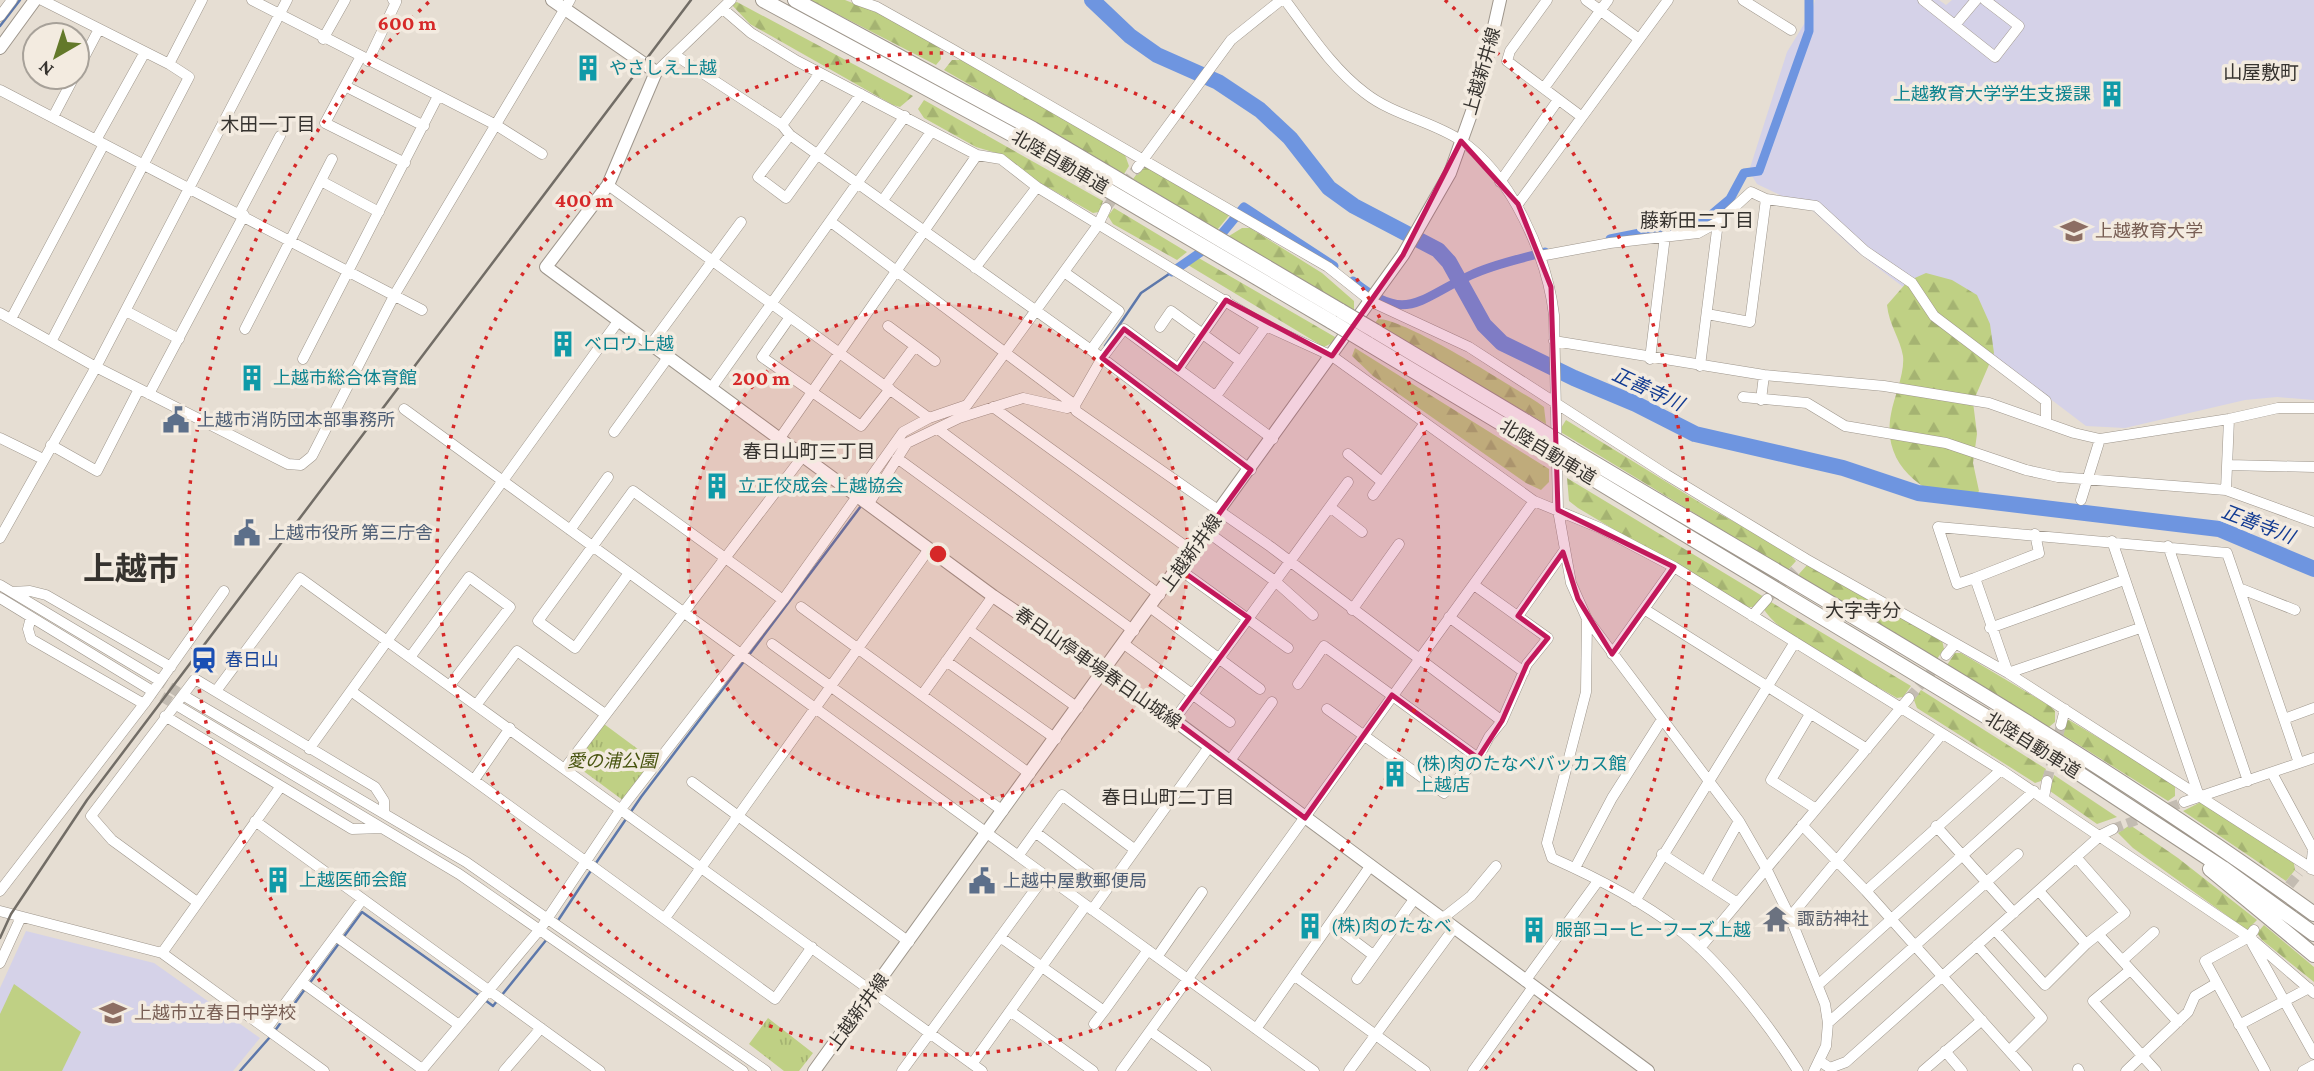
<svg xmlns="http://www.w3.org/2000/svg" width="2314" height="1071" font-family="'Crimson Pro','Noto Sans JP',serif">
  <defs>
    <pattern id="grass-tufts" width="24" height="20" patternUnits="userSpaceOnUse" patternTransform="scale(1.75)"><rect width="24" height="20" fill="#bfd084"/><path d="M3 7l-1-3M5 7V3M7 7l1-3M15 17l-1-3M17 17v-4M19 17l1-3" fill="none" stroke="#a5b372"/></pattern>
    <pattern id="forest-firs" width="22" height="20" patternUnits="userSpaceOnUse" patternTransform="scale(1.75)"><rect width="22" height="20" fill="#bfd084"/><path d="M5 1l3.5 6h-7zM16 11l3.5 6h-7z" fill="#a5b372"/></pattern>
  </defs>
  <rect width="100%" height="100%" fill="#e6ded3"/>
  <path fill="#d5d2e8" d="M1815,0H1939L1946,5L1952,0H2314V400L2277,397L2245,400L2125,428L2086,426L1856,251L1813,211L1757,184L1749,171L1787,52L1812,11Z
    M26,931L154,963L260,1038L233,1071H0V988Z"/>
  <path fill="url(#grass-tufts)" d="M604,724L654,761L624,801L578,767L577,760Z
    M768,1018L813,1053L799,1071H784L749,1044Z"/>
  <path fill="url(#forest-firs)" d="M810,0H845L883,15L940,47L941,59L936,65Z
    M737,2L913,96L900,107L893,105L750,24L731,4Z
    M952,60H962L1124,152L1129,166L1124,174L944,70Z
    M924,100L1103,201L1099,212L1093,213L1035,180L1003,155L976,147L924,118L918,109Z
    M1151,165L1232,212L1217,230L1133,179L1139,171Z
    M1114,208L1187,252L1177,260L1113,224L1108,216Z
    M1242,228H1250L1322,273L1354,301V312L1229,236Z
    M1197,257L1335,337L1332,343L1324,347L1188,265Z
    M1926,273L1952,280L1977,295L1990,324L1994,353L1973,402L1977,434L1973,463L1979,491L1968,505C1923,495 1881,465 1891,414C1894,397 1905,373 1903,356C1900,338 1889,325 1887,305L1908,281Z
    M1378,319C1406,319 1507,384 1537,402L1544,407L1546,424L1374,324Z
    M1355,348L1549,469V482L1541,490L1526,483L1373,376L1352,356Z
    M1566,420L1707,507L1786,550L1796,561L1788,570L1559,431Z
    M1567,478L1764,597L1753,607H1744L1578,508L1569,501Z
    M1808,564L1942,640L1944,649L1937,659L1798,575Z
    M1771,602L1911,686L1903,697L1897,698C1864,678 1781,639 1763,608Z
    M1955,653H1961L2050,706L2055,711V722L2049,727L1947,665Z
    M1921,690L2046,769L2041,781L2035,783L1917,708L1914,700Z
    M2069,720L2168,780L2175,787V796L2168,801L2063,735L2065,721Z
    M2054,775L2117,817L2097,824L2050,791Z
    M2205,800L2293,858L2295,870L2286,881L2183,811Z
    M2130,825L2178,858L2257,920L2247,930L2133,848L2118,833Z
    M2264,925L2314,967V982L2262,940L2257,933Z"/>
  <path fill="#bfd084" d="M14,984L81,1032L62,1071H0V1014Z"/>
  <g fill="none" stroke-linecap="round" stroke-linejoin="round">
    <path stroke="#5d78ab" stroke-width="2.5" d="M0,26L20,0
      M1105,346L1141,293L1172,272
      M749,655L861,506
      M596,863L641,797L745,660
      M557,922L592,869
      M309,984L362,912L480,996
      M485,1000L493,1006L547,939
      M274,1032L305,989
      M240,1071L270,1037"/>
    <path stroke="#6e95e0" stroke-width="9" d="M1610,239L1705,220L1730,199L1744,173L1759,171L1809,31V0
      M1172,272L1214,243L1244,207L1334,266
      M1353,281C1407,325 1418,299 1471,275C1494,264 1520,259 1545,252"/>
    <path stroke="#6e95e0" stroke-width="16" d="M1092,0L1130,36L1157,55L1218,82L1260,110L1290,138L1329,188L1354,206L1438,250L1449,262L1484,325L1502,343L1574,378L1636,404L1695,434L1843,468L1918,493L2219,529L2314,569"/>
    <path stroke="#c3bcb2" stroke-width="10" stroke-dasharray="10 5" stroke-linecap="butt" d="M1106,208L1137,168
      M1767,599L1798,567
      M157,679L186,697
      M149,689L178,706
      M1909,698L1940,662
      M2047,781L2061,725
      M2113,829L2184,802
      M2280,897L2299,873"/>
    <g stroke="#9e968c" stroke-width="11">
      <path id="minor" d="M42,0L169,64L202,0
        M252,0L496,125L542,154
        M857,0L877,7L952,49L1328,267L1372,302L1469,347L1667,475L1806,559L2008,673L2314,870
        M1285,0C1309,32 1332,68 1365,93C1393,115 1431,121 1460,140C1511,174 1547,256 1554,315L1558,510L1571,583L1587,619L1739,821L1766,868L1790,917L1825,1004L1828,1023L1826,1046L1814,1071
        M1547,0L1510,51L1507,61L1582,117
        M1586,0L1639,39
        M1743,0L1791,30
        M1923,0L1995,57L2019,26L1985,0
        M723,9L751,33L797,61L977,155L1001,159L1037,187L1266,326L1332,356L1534,501L1600,528L1674,567L2001,770L2249,937L2314,993
        M0,16L12,0
        M1955,25L1976,0
        M323,39L345,0
        M675,55L782,125L790,135L1091,350L1251,470
        M360,58L325,123L405,163
        M368,61L396,2L393,0
        M77,71L99,29
        M656,72L731,0
        M345,86L424,126
        M1544,88L1608,0
        M0,90L422,310
        M53,117L74,77
        M782,125L820,73
        M790,135L758,177L786,198L861,94
        M96,140L145,52
        M1137,168L1231,40L1281,0
        M321,181L379,212
        M1500,182L1558,100
        M608,185L929,418
        M883,200L931,132
        M1518,204L1668,0
        M239,214L280,136
        M831,222L1075,405L1076,411L1271,547L1502,721
        M1540,256L1610,243L1698,233L1718,222L1751,192L1766,199L1816,206L1865,251L1912,283L1934,316L2046,401V422
        M975,268L1037,187
        M1064,272L1119,311L1091,350
        M126,311L179,339
        M0,313L96,367L288,464L301,465L312,456L395,294L570,0
        M1707,314L1750,322L1766,199
        M790,317L762,357L861,426L890,389
        M11,319L104,144
        M1160,327L1171,311L1240,361
        M245,329L332,159
        M52,340L189,77L169,64
        M1554,341L1764,375L1884,386L1989,403L2074,433L2100,439L2229,419L2278,408H2314
        M652,343L741,222
        M915,346L935,361
        M303,359L438,96
        M1650,359L1665,236
        M1700,366L1718,222
        M1178,369L1226,300
        M886,385L915,346L888,326
        M712,387L905,116
        M149,394L244,215
        M1216,396L1266,326
        M1743,397L1807,403L1845,426L1946,443L2026,470L2058,477L2226,490L2314,522
        M1761,400L1764,375
        M993,407L1192,551
        M404,409L1314,1071
        M938,429L1160,595
        M614,432L669,356
        M0,438L43,459
        M780,438L977,155
        M51,445L97,471L139,389
        M1348,454L1382,482
        M897,458L1134,631
        M2229,465L2314,467
        M2226,490L2229,419
        M1373,495L1425,423
        M2081,500L2100,439
        M869,503L907,443L959,418L1023,398L1067,408L1075,405L1102,358L1124,329L1273,439
        M1330,507L1362,532
        M570,530L608,477
        M1206,531L1275,581L1313,615
        M0,538L96,367L287,0
        M2112,541L2199,796
        M2168,546L2248,781
        M1179,569L1288,648
        M629,573L575,648L538,621L633,491L783,600
        M1975,578L2039,553L2035,534
        M0,585L157,679
        M2239,588L2295,610
        M12,592L30,591L46,595L171,667
        M0,598L149,689
        M801,607L1030,774
        M1151,608L1260,689
        M1644,609L1867,749
        M1352,610L1399,544
        M1518,616L1564,551
        M1752,616L1767,599
        M31,617L28,629L31,639L144,704
        M1449,617L1524,672
        M1587,619L1586,692L1547,843L1552,858C1595,877 1640,900 1678,929C1720,961 1770,1026 1798,1071
        M1990,628L2124,580
        M969,630L1078,708
        M772,644L1003,811
        M1124,644L1230,722
        M1612,654L1674,567
        M1946,655L1955,644
        M411,656L469,577L510,607L450,685
        M946,661L1056,739
        M2008,673L1975,578L1957,584L1938,527L2227,553L2299,763
        M2008,673L2140,628
        M1298,684L1324,646L1478,758
        M216,691L300,578L982,1071
        M351,691L775,999L812,947
        M922,695L993,596
        M186,697L466,862L766,1071
        M477,704L517,651L605,714
        M178,706L459,874L743,1071
        M1327,709L1444,793L1478,758L1489,737L1502,721L1527,664L1548,638L1474,585
        M1810,714L1771,780L1816,809
        M165,716L352,829L382,828
        M2284,719L2314,708
        M1174,720L1348,482
        M2061,725L2065,709
        M309,749L619,320
        M1229,762L1272,702
        M565,768L803,456
        M2272,773L2313,849L2311,869
        M474,780L510,728
        M692,782L909,942
        M2044,797L2047,781
        M2184,802L2314,758
        M255,821L600,1071
        M1802,825L1866,891L2027,1071
        M1936,826L2014,913
        M1035,832L1108,887
        M1662,854L1736,902
        M1018,856L1062,795L1134,849
        M1575,868L1612,798L1661,721
        M1705,882L1739,821
        M0,891L144,704L224,591
        M1866,891L2001,770
        M2039,891L2086,944
        M1635,901L1795,642
        M197,902L112,840L91,816L195,679L375,787L384,801V812
        M1092,910L1209,747
        M0,911L162,953L324,1071
        M1790,917L1942,734
        M665,918L929,549
        M1443,918L1471,896L1496,866
        M1332,924L1373,955
        M1995,930L2045,985L2086,944L2125,913L2076,857
        M2254,930L2249,937L2205,961L2265,1071
        M2099,935L2178,1022
        M337,937L459,1025
        M1000,937L1104,1011L1148,950
        M2252,943L2314,1054
        M1977,945L2042,1018L2009,1051
        M1700,948L1909,698
        M162,953L281,786
        M1157,957L1202,892
        M2123,960L2154,932
        M0,963L21,917
        M2129,971L2093,1001L2156,1071
        M1295,976L1425,1071
        M1357,979L1415,898
        M1525,981L1598,881
        M303,983L422,1069
        M1818,985L2034,791
        M1010,1011L1093,1071
        M1828,1023L2018,854
        M1094,1024L1104,1011
        M2239,1025L2309,988
        M267,1028L362,900
        M1256,1029L1371,865
        M1150,1031L1206,1071
        M1945,1051L1962,1071
        M1821,1062L1830,1068L1846,1062L2101,835L2113,829
        M972,1064L1086,905
        M2078,1069L2079,1071
        M421,1071L541,928L621,809L783,600L903,432L929,418L967,405L1098,225L1106,208
        M504,1071L541,1028
        M902,1071L1045,876
        M1121,1071L1534,501
        M1349,1071L1454,928
        M1473,1071L1533,987
        M1923,1071L1982,1020
        M2126,1071L2188,1012L2195,996L2217,983
        M2303,1071L2314,1065"/>
    </g>
    <g stroke="#9e968c" stroke-width="14">
      <path id="major" d="M552,0L656,72L608,185L546,267L993,596L1174,720L1648,1071
        M0,48L35,0
        M814,1071L1403,255L1450,173L1480,89L1500,0"/>
    </g>
    <g stroke="#9e968c" stroke-width="16">
      <path id="highway" d="M763,0L1026,142L1332,322
        M795,0L1033,129L1341,311
        M1375,331L1527,422
        M1367,343L1527,439
        M1571,449C1821,599 2078,742 2314,914
        M1570,465L2063,763L2223,868L2314,934
        M2210,869L2314,955"/>
    </g>
    <use href="#minor" stroke="#fff" stroke-width="10"/>
    <use href="#major" stroke="#fff" stroke-width="12"/>
    <use href="#highway" stroke="#fff" stroke-width="14"/>
    <path stroke="#726d66" stroke-width="2.5" d="M0,938L11,914L87,800L691,0"/>
    <g stroke="#9e968c" stroke-width="16" stroke-linecap="butt">
      <path id="highway-bridge" d="M1341,311L1375,331
        M1332,322L1367,343
        M1527,422L1571,449
        M1527,439L1570,465"/>
    </g>
    <use href="#highway-bridge" stroke="#fff" stroke-width="14"/>
  </g>
  <path fill="#c2185b" fill-opacity="0.2" stroke="#c2185b" stroke-width="5" stroke-linejoin="round" d="M1461,141L1518,204L1551,287L1558,510L1674,567L1612,654L1578,599L1563,552L1518,616L1548,638L1527,664L1502,721L1478,758L1392,695L1305,818L1174,720L1249,618L1179,569L1251,470L1102,358L1124,329L1178,369L1226,300L1332,356L1403,255Z"/>
  <circle cx="938" cy="554" r="250" fill="#d62828" fill-opacity=".12"/>
  <g fill="none" stroke="#d62828" stroke-width="3.5" stroke-dasharray="3.5 7">
    <circle cx="938" cy="554" r="250"/>
    <circle cx="938" cy="554" r="501"/>
    <path d="M393 1071A751 751 0 0 1 431 0M1445 0A751 751 0 0 1 1483 1071"/>
  </g>
  <defs>
    <g id="building-bare" transform="scale(2.1)"><path d="M-4-6H4V6H1V3H-1V6H-4ZM-2.5-4.3h1.7v1.8h-1.7ZM.8-4.3h1.7v1.8H.8ZM-2.5-1h1.7V.8h-1.7ZM.8-1h1.7V.8H.8Z" fill="#0f9aa8" stroke="#f3ebe0" stroke-width="2.5" paint-order="stroke"/></g>
    <g id="university-bare" transform="scale(2.1)"><path d="M0-5L7-2L0 1L-7-2ZM-4 1L0 2.5L4 1V4Q0 6-4 4Z" fill="#8d6e63" stroke="#f3ebe0" stroke-width="2.5" paint-order="stroke"/></g>
    <g id="civic-bare" transform="scale(2.1)"><path d="M-.6-6.5H3V-4.5H.6V-3L4-1V1h2V6H-6V1h2V-1L-.6-3ZM-1.2 2.5V6h2.4V2.5Z" fill="#5c6f8a" stroke="#f3ebe0" stroke-width="2.5" paint-order="stroke"/></g>
    <g id="station-bare" transform="scale(2.1)"><path d="M-3-6H3Q5-6 5-4V2Q5 4 3 4L4.5 6H3L1.5 4h-3L-3 6H-4.5L-3 4Q-5 4-5 2V-4Q-5-6-3-6ZM-3.5-4v3h7v-3ZM-3.5 1v1.5H-2V1ZM2 1v1.5H3.5V1Z" fill="#1a4fb4" stroke="#f3ebe0" stroke-width="2.5" paint-order="stroke"/></g>
    <g id="temple-bare" transform="scale(2.1)"><path d="M0-6L5-2H3V0L6.5 2.5H4V6H1.5V3h-3V6H-4V2.5H-6.5L-3 0V-2H-5Z" fill="#6b7280" stroke="#f3ebe0" stroke-width="2.5" paint-order="stroke"/></g>
    <g id="school-bare" transform="scale(2.1)"><path d="M0-5L7-2L0 1L-7-2ZM-4 1L0 2.5L4 1V4Q0 6-4 4Z" fill="#8d6e63" stroke="#f3ebe0" stroke-width="2.5" paint-order="stroke"/></g>
  </defs>
  <g fill-rule="evenodd">
    <use href="#building-bare" x="588" y="68"/>
    <use href="#building-bare" x="2112" y="94"/>
    <use href="#university-bare" x="2074" y="231"/>
    <use href="#building-bare" x="563" y="344"/>
    <use href="#building-bare" x="252" y="378"/>
    <use href="#civic-bare" x="176" y="420"/>
    <use href="#building-bare" x="717" y="486"/>
    <use href="#civic-bare" x="247" y="533"/>
    <use href="#station-bare" x="204" y="660"/>
    <use href="#building-bare" x="1395" y="774"/>
    <use href="#building-bare" x="278" y="880"/>
    <use href="#civic-bare" x="982" y="881"/>
    <use href="#temple-bare" x="1776" y="919"/>
    <use href="#building-bare" x="1310" y="926"/>
    <use href="#building-bare" x="1534" y="930"/>
    <use href="#school-bare" x="113" y="1013"/>
  </g>
  <g text-anchor="middle" dominant-baseline="central" stroke-width="7" stroke-linejoin="round" paint-order="stroke">
    <g font-size="18" fill="#0d838f" stroke="#f3ebe0" text-anchor="start">
      <text x="609" y="68">やさしえ上越</text>
      <text x="2091" y="94" text-anchor="end">上越教育大学学生支援課</text>
      <text x="584" y="344">ベロウ上越</text>
      <text x="273" y="378">上越市総合体育館</text>
      <text x="738" y="486">立正佼成会 上越協会</text>
      <text x="1416" y="764">(株)肉のたなべバッカス館<tspan x="1416" dy="21">上越店</tspan></text>
      <text x="299" y="880">上越医師会館</text>
      <text x="1331" y="926">(株)肉のたなべ</text>
      <text x="1555" y="930">服部コーヒーフーズ上越</text>
    </g>
    <g font-size="18" fill="#36332f" stroke="#f3ebe0">
      <text transform="translate(1482 71) rotate(-74)">上越新井線</text>
      <text transform="translate(1060 162) rotate(30)">北陸自動車道</text>
      <text transform="translate(1548 452) rotate(31)">北陸自動車道</text>
      <text transform="translate(1191 553) rotate(-54)">上越新井線</text>
      <text transform="translate(1098 668) rotate(35)">春日山停車場春日山城線</text>
      <text transform="translate(2033 745) rotate(32)">北陸自動車道</text>
      <text transform="translate(858 1012) rotate(-54)">上越新井線</text>
    </g>
    <g font-size="18" fill="#785e54" stroke="#f3ebe0" text-anchor="start">
      <text x="2095" y="231">上越教育大学</text>
      <text x="134" y="1013">上越市立春日中学校</text>
    </g>
    <g font-size="18" fill="#4e5e75" stroke="#f3ebe0" text-anchor="start">
      <text x="197" y="420">上越市消防団本部事務所</text>
      <text x="268" y="533">上越市役所 第三庁舎</text>
      <text x="1003" y="881">上越中屋敷郵便局</text>
    </g>
    <g font-size="18" fill="#164399" stroke="#f3ebe0" text-anchor="start">
      <text x="225" y="660">春日山</text>
    </g>
    <g font-size="18" font-style="italic" fill="#48540f" stroke="#f3ebe0">
      <text x="612" y="761">愛の浦公園</text>
    </g>
    <g font-size="18" fill="#5b616d" stroke="#f3ebe0" text-anchor="start">
      <text x="1797" y="919">諏訪神社</text>
    </g>
    <g font-size="19" fill="#36332f" stroke="#f3ebe0">
      <text x="2261" y="72">山屋敷町</text>
      <text x="268" y="124">木田一丁目</text>
      <text x="1697" y="220">藤新田二丁目</text>
      <text x="809" y="451">春日山町三丁目</text>
      <text x="1863" y="610">大字寺分</text>
      <text x="1168" y="797">春日山町二丁目</text>
    </g>
    <g font-size="19" font-style="italic" fill="#123b92" stroke="#f3ebe0">
      <text transform="translate(1648 389) rotate(25)">正善寺川</text>
      <text transform="translate(2258 524) rotate(21)">正善寺川</text>
    </g>
    <g font-size="32" font-weight="bold" fill="#36332f" stroke="#f3ebe0">
      <text x="131" y="569">上越市</text>
    </g>
  </g>
  <circle cx="938" cy="554" r="10" fill="#d62828" stroke="#f3ebe0" stroke-width="3.5"/>
  <g font-size="21" text-anchor="middle" font-weight="bold" fill="#d62828" stroke="#f3ebe0" stroke-width="7" stroke-linejoin="round" paint-order="stroke">
    <text x="407" y="30">600 m</text>
    <text x="584" y="207">400 m</text>
    <text x="761" y="385">200 m</text>
  </g>
  <g transform="translate(56 56) rotate(219)"><circle r="33" fill="#f3ebe0" stroke="#a7a199" stroke-width="2"/>
  <path d="M0-5L12 26L0 18L-12 26Z" fill="#63792a"/>
  <text y="-10" font-size="19" font-weight="bold" text-anchor="middle" fill="#36332f">N</text>
  </g>
</svg>
